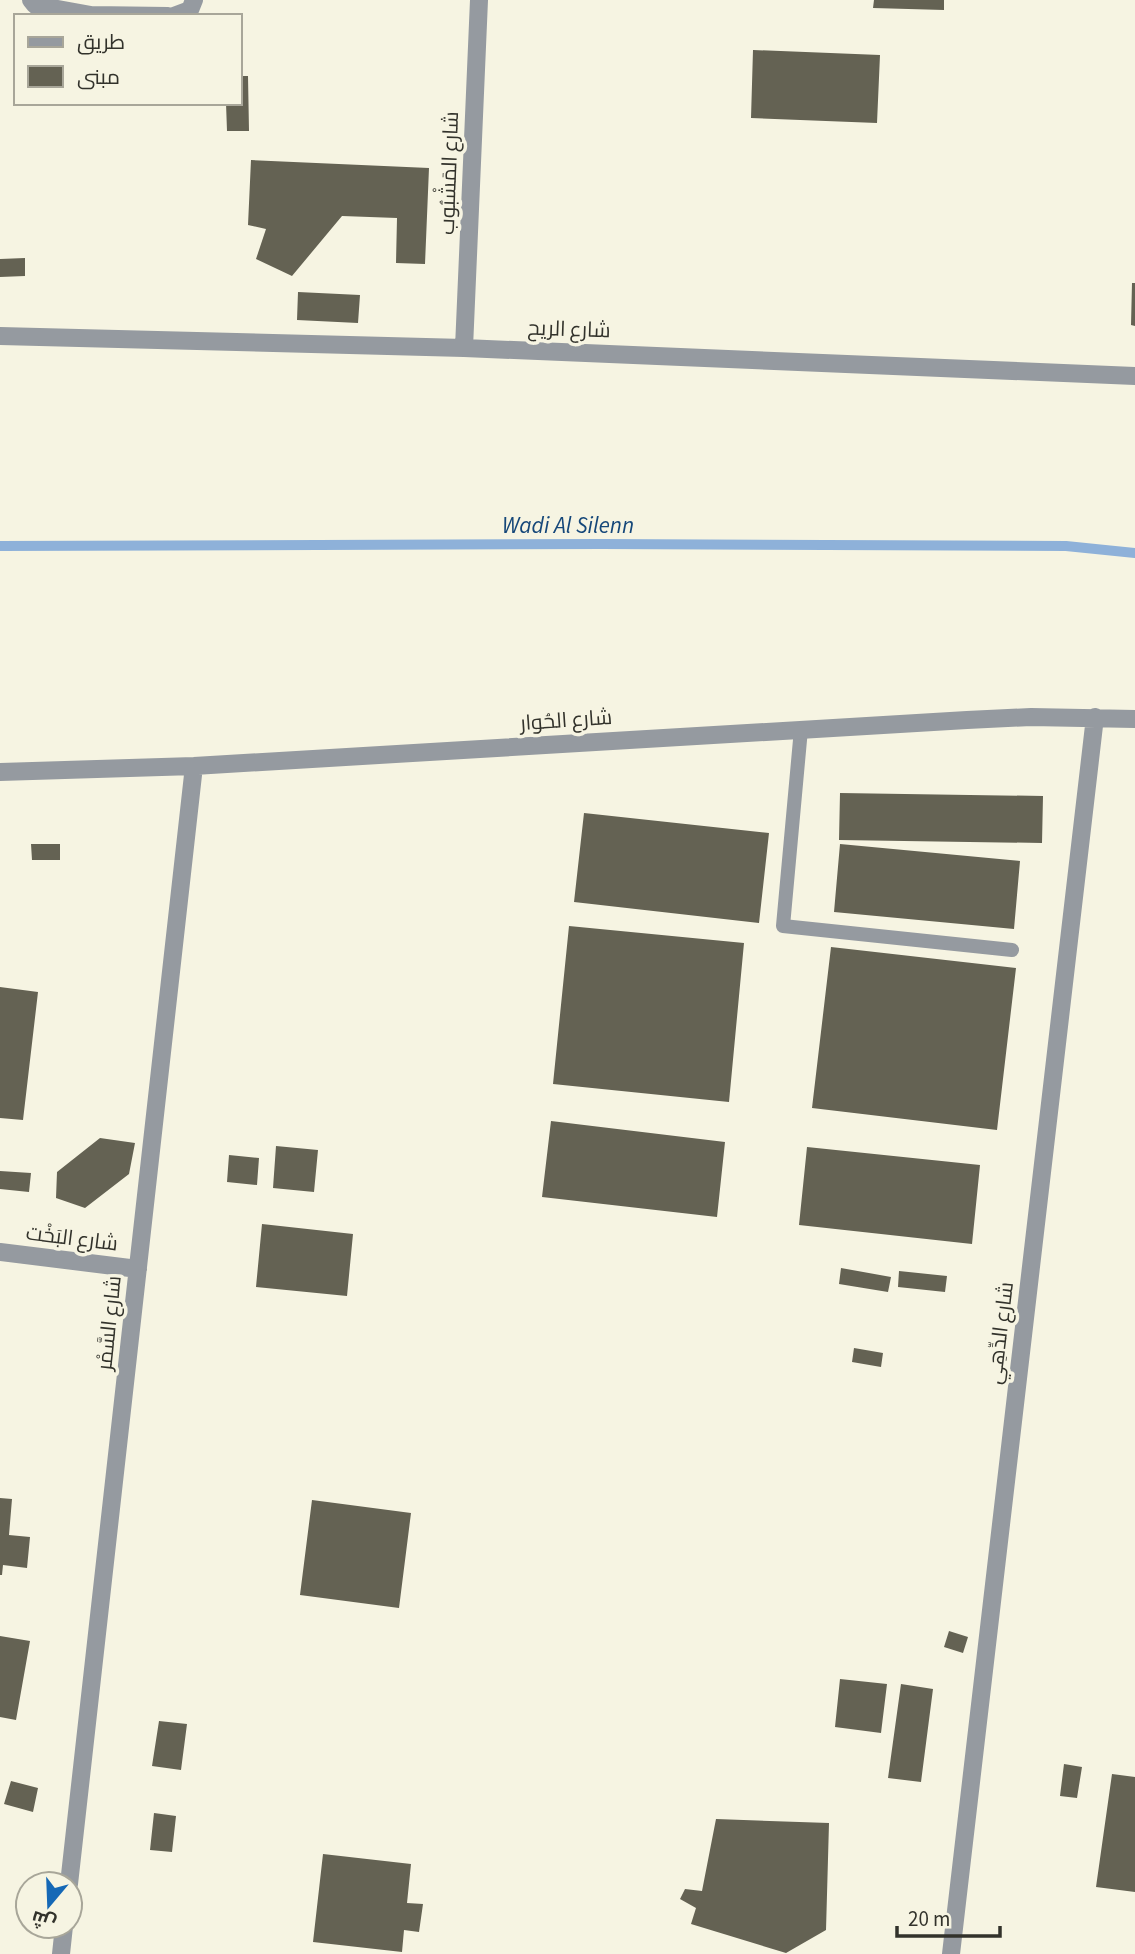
<svg xmlns="http://www.w3.org/2000/svg" width="1135" height="1954" font-family="'Source Sans 3',Cairo,sans-serif">
  <rect width="100%" height="100%" fill="#f6f4e2"/>
  <g fill="none" stroke-linecap="round" stroke-linejoin="round">
    <path stroke="#8eb1d9" stroke-width="10" d="M0,546L602,544L1066,546L1135,553"/>
  </g>
  <path fill="#646253" d="M874,0H944V10L873,8Z
    M753,50L880,55L877,123L751,118Z
    M240,76H248L249,131H227L226,103H240Z
    M251,160L429,168L425,264L396,263L397,218L342,216L292,276L256,259L266,229L248,225Z
    M25,258V276L0,277V259Z
    M1132,283H1135V326L1131,325Z
    M298,292L360,295L358,323L297,320Z
    M840,793L1043,796L1042,843L839,840Z
    M584,813L769,833L759,923L574,902Z
    M31,844H60V860H32Z
    M840,844L1020,861L1014,929L834,912Z
    M569,926L744,943L729,1102L553,1084Z
    M831,947L1016,968L997,1130L812,1108Z
    M0,987L38,992L23,1120L0,1118Z
    M551,1121L725,1142L717,1217L542,1197Z
    M100,1138L135,1143L129,1174L85,1208L56,1198L57,1172Z
    M276,1146L318,1150L314,1192L273,1188Z
    M807,1147L980,1165L972,1244L799,1225Z
    M229,1155L259,1158L257,1185L227,1182Z
    M0,1171L31,1173L29,1192L0,1189Z
    M262,1224L353,1234L347,1296L256,1287Z
    M841,1268L891,1277L888,1292L839,1284Z
    M899,1271L947,1276L945,1292L898,1287Z
    M854,1348L883,1353L881,1367L852,1362Z
    M0,1498L12,1499L9,1535L30,1537L27,1568L3,1565L2,1575H0Z
    M312,1500L411,1513L399,1608L300,1595Z
    M949,1631L968,1637L963,1653L944,1647Z
    M0,1636L30,1641L16,1720L0,1717Z
    M840,1679L887,1684L881,1733L835,1727Z
    M901,1684L933,1689L921,1782L888,1778Z
    M159,1721L187,1724L181,1770L152,1766Z
    M1064,1764L1082,1767L1077,1798L1060,1796Z
    M1112,1774L1135,1777V1892L1096,1887Z
    M11,1781L38,1788L33,1812L4,1804Z
    M154,1813L176,1816L172,1852L150,1850Z
    M716,1819L829,1823L826,1930L786,1953L691,1924L696,1908L680,1899L685,1889L702,1891Z
    M323,1854L411,1864L407,1903L423,1904L419,1932L404,1930L402,1952L313,1942Z"/>
  <g fill="none" stroke-linecap="round" stroke-linejoin="round">
    <path stroke="#959aa0" stroke-width="14" d="M801,729L783,926L1012,950"/>
    <path stroke="#959aa0" stroke-width="18" d="M31,0L35,5L91,15L168,16
      M174,16L190,10L194,0
      M0,336L464,348L1135,376
      M464,348L479,0
      M0,772L194,766L967,720L1031,717L1135,719
      M0,1252L138,1269
      M69,1884L194,766
      M61,1954L64,1926
      M951,1954L1095,717"/>
  </g>
  <g text-anchor="middle" dominant-baseline="central" stroke-width="7" stroke-linejoin="round" paint-order="stroke">
    <g font-size="21" fill="#32322b" stroke="#f6f4e2">
      <text transform="translate(449 173) rotate(-88)">شارع المَشْبُوب</text>
      <text transform="translate(569 329) rotate(2)">شارع الريح</text>
      <text transform="translate(566 720) rotate(-4)">شارع الحُوار</text>
      <text transform="translate(72 1238) rotate(7)">شارع البَخْت</text>
      <text transform="translate(109 1323) rotate(-84)">شارع السَّمْر</text>
      <text transform="translate(1000 1333) rotate(-83)">شارع الدِّهِي</text>
    </g>
    <g font-size="23" font-style="italic" fill="#154779" stroke="#f6f4e2">
      <text x="568" y="525">Wadi Al Silenn</text>
    </g>
  </g>
  <rect x="14" y="14" width="228" height="91" fill="#f6f4e2" stroke="#a8a699" stroke-width="2"/>
  <rect x="28" y="37" width="35" height="10" fill="#959aa0" stroke="#a8a699" stroke-width="2"/>
  <text x="77" y="49" font-size="21" fill="#32322b">طريق</text>
  <rect x="28" y="66" width="35" height="21" fill="#646253" stroke="#a8a699" stroke-width="2"/>
  <text x="77" y="84" font-size="21" fill="#32322b">مبنى</text>
  <g transform="translate(49 1905) rotate(199)"><circle r="33" fill="#f6f4e2" stroke="#a8a699" stroke-width="2"/>
  <path d="M0-5L12 26L0 18L-12 26Z" fill="#1568b6"/>
  <text y="-10" font-size="19" font-weight="bold" text-anchor="middle" fill="#32322b">ش</text>
  </g>
  <path d="M897 1926v10h103v-10" fill="none" stroke="#32322b" stroke-width="3.5"/>
  <text x="908" y="1926" font-size="21" fill="#32322b" stroke="#f6f4e2" stroke-width="5" paint-order="stroke">20 m</text>
</svg>
